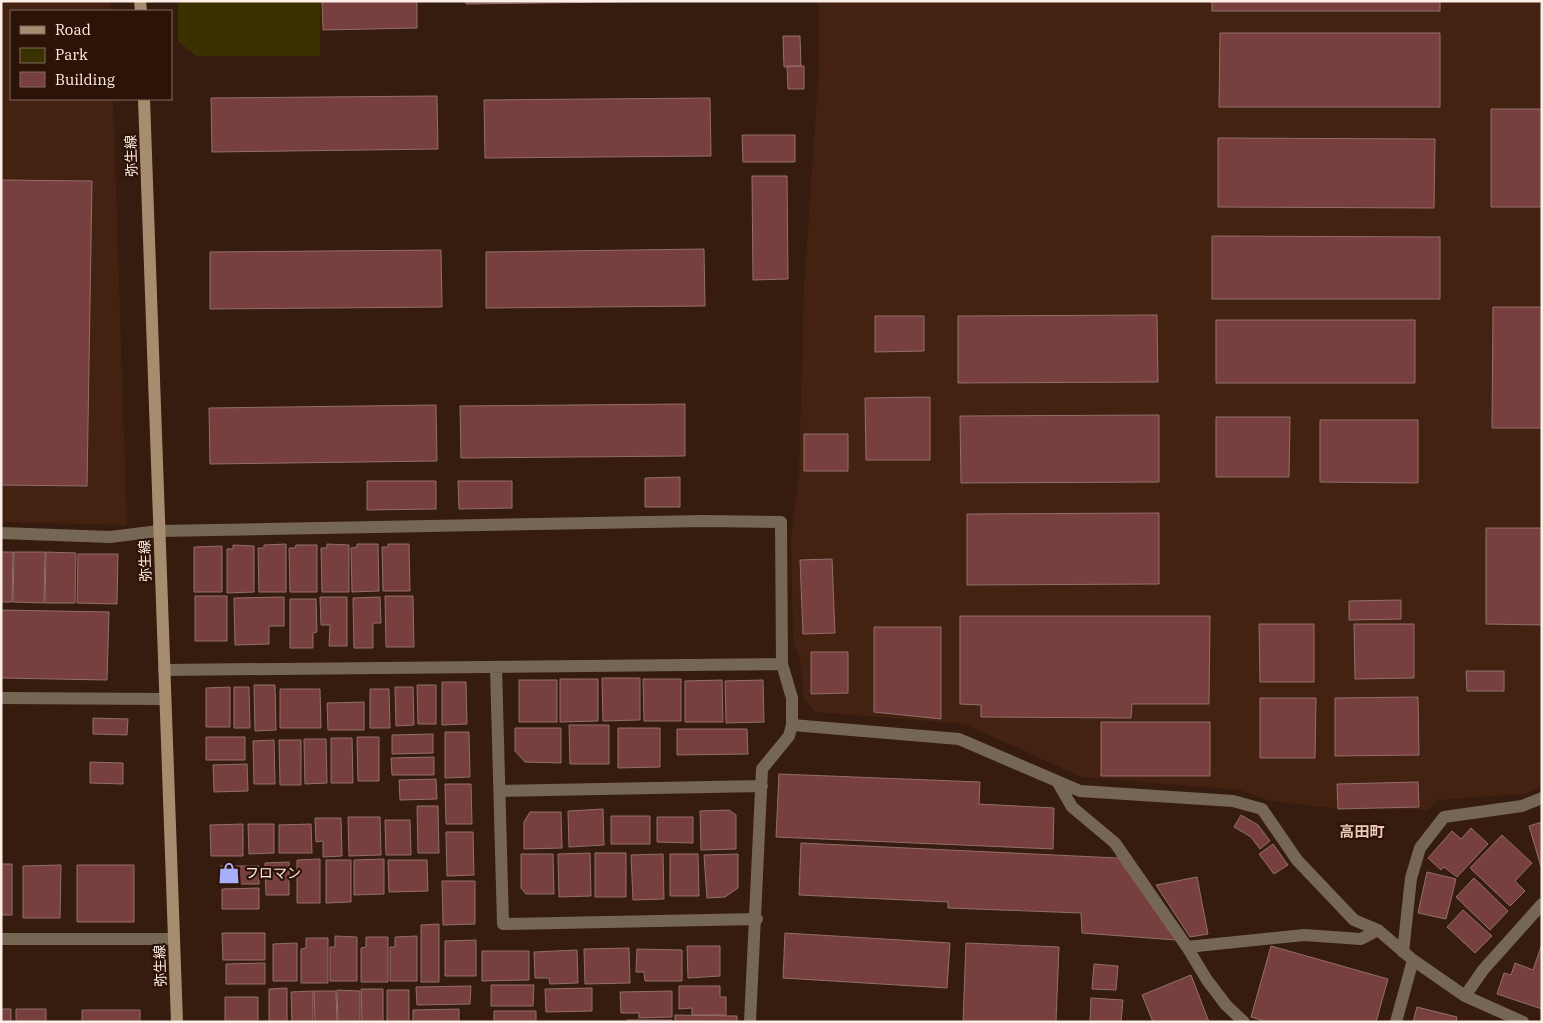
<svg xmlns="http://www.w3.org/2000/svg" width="1543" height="1023" font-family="'IBM Plex Serif','Noto Sans JP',serif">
  <rect width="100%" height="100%" fill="#361c0e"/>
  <path fill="#432211" d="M1,1H110L111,11H11V99H113L127,525L1,522Z
    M818,1H1542V787L1523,794L1438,800L1428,810L1330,808L1271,801L1240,790L1082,777L964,724L816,712L804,700L801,664L793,642L791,536L799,471L804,286L819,68Z"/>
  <path fill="#3a3100" d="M178,1H321L320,56H196L178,41Z"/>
  <path fill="#77403f" stroke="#936e6c" d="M322,1H417V28L323,30Z
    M466,1H685L466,4Z
    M1212,1H1440V11H1212Z
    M1220,33H1440V107H1219Z
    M783,36H800L801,66L784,67Z
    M787,66H804V89H788Z
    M437,96L438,149L212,152L211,98Z
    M710,98L711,156L485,158L484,100Z
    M1491,109H1542V207H1491Z
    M742,135H795V162H743Z
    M1218,138L1435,139L1434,208L1218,207Z
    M752,176H787L788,279L753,280Z
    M1,180L92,181L87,486L1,485Z
    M1212,236L1440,237V299H1212Z
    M704,249L705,306L486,308V252Z
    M441,250L442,307L210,309V252Z
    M1493,307H1542V428H1492Z
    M1157,315L1158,382L958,383V316Z
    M875,316H924V351L875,352Z
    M1216,320H1415V383H1216Z
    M930,397V460H866L865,398Z
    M685,404V456L461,458L460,406Z
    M436,405L437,461L210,464L209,408Z
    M1159,415V482L961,483L960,416Z
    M1216,417H1290L1289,477H1216Z
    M1320,420H1418V483L1320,482Z
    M804,434H848V471H804Z
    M680,477V507H645V478Z
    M367,481H436V509L367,510Z
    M458,481H512V508L459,509Z
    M1159,513V584L967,585V514Z
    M1486,528H1542V625L1486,624Z
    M286,544V592H259L258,548H264V545Z
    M327,544L349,545V592H322L321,548H327Z
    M357,544H378L379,591L352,592L351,548L357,547Z
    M388,544H409L410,591H383L382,547H388Z
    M233,545L254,546V592L227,593V549H233Z
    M296,545H317V592H290L289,548H295Z
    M222,546V592H194V547Z
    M1,552H13L12,602H1Z
    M14,552H45L44,603L13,602Z
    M46,552L76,553L75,603H45Z
    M78,554H118L117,604L77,603Z
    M832,559L835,633L803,634L800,560Z
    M195,596H227V641H195Z
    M385,596H413L414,647H386Z
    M284,597V626H269V644L235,645L234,598Z
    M320,597H347V646H329L330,625H321Z
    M380,597L381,623H373V648H354L353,598Z
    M290,599H316L317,632L313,633V648H290Z
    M1401,600V619L1349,620V601Z
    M1,610L109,612L107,680L1,678Z
    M960,616H1210L1209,704H1132L1131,718L981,717V705L960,704Z
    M1259,624H1314V682H1260Z
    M1354,624H1414V678L1355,679Z
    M874,627H941V719L874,712Z
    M811,652H848V693L811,694Z
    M1466,671H1504V691H1467Z
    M602,678H640V720L603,721Z
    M560,679H598V721L560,722Z
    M643,679H681V721H644Z
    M519,680H557V722H519Z
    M722,680L723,722H685V681Z
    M763,680L764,722L726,723L725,681Z
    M442,682H466L467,724L442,725Z
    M254,685H275L276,730L255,731Z
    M417,685H436V724H418Z
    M230,687V727H206V688Z
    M234,687H249L250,728H234Z
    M395,687H413L414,725L396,726Z
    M280,689H320L321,728H280Z
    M370,689H389L390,728H370Z
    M1418,697L1419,755L1335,756V698Z
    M1260,698H1316L1315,758H1260Z
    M364,702V730H328L327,703Z
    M93,718L128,719L127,735L93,734Z
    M1101,722H1210V776H1101Z
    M569,725H609V764H570Z
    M515,728H561V763L525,762L515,751Z
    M618,728H660V767L618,768Z
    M677,729H747L748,754L677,755Z
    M445,732H469L470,777L445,778Z
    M433,734V753L392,754V735Z
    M206,737H245V760H206Z
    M357,737H379V781H358Z
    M331,738H352L353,783H331Z
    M304,739H326L327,783L305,784Z
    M274,740L275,784H254L253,741Z
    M279,740H301V785H280Z
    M434,757V775H392L391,758Z
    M90,762L123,763V784L90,783Z
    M247,764L248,791L214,792L213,765Z
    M779,774L980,782L979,804L1054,808L1053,849L776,837Z
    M436,779L437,799L400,800L399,780Z
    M1418,782L1419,807L1338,809L1337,784Z
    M445,784H471L472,824H446Z
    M417,806H438L439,853H418Z
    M603,809L604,845L569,847L568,811Z
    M729,810L736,815V849L701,850L700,811Z
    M530,812H561L562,848L524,849V822Z
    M1241,815L1258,825L1270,841L1260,849L1251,837L1234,827Z
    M611,816H650V844H611Z
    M348,817H380L381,855L349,856Z
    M657,817H693V843L657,842Z
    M315,818H341L342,856L323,857V841L316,842Z
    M385,820H410L411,855H386Z
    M1542,822V870L1529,826Z
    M243,824V856H211L210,825Z
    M248,824H274V853L249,854Z
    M311,824L312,853H279V825Z
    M1471,828L1488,844L1457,877L1444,867L1441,870L1428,858L1452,831L1461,839Z
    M446,832H473L474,875L447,876Z
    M1502,835L1532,863L1515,881L1525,891L1510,906L1470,868Z
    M801,843L1118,858L1176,940L1082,933L1081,913L948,908V902L799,895Z
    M1273,844L1288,865L1274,874L1259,854Z
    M590,853L591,896L559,897L558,854Z
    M595,853H626V897H595Z
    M521,854H553L554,894H526L521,888Z
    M663,854L664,899L633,900L631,855Z
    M670,854H698L699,896H670Z
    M738,854V888L725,897L707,898L704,855Z
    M320,859V903H297V860Z
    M384,859V894L354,895V860Z
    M326,860H351V902L326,903Z
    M388,860H427L428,891L389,892Z
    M289,862V895H266L265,863Z
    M1,864H12V915H1Z
    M61,865L60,918H23V866Z
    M77,865H134V922H77Z
    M220,866H259V884H220Z
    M1427,872L1456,879L1446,919L1418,913Z
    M1197,877L1208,934L1190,937L1156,885Z
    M1474,878L1508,911L1490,930L1456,897Z
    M442,881H475V924L443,925Z
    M259,888V909H222V889Z
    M1463,910L1492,936L1475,953L1447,927Z
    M439,924V982H421V925Z
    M222,933H265V960H223Z
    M785,933L950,943L947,988L783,978Z
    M335,936L357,937V981H330V947H335Z
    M417,936V981H390V947H395V937Z
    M366,937H388V982H361V948L366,947Z
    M306,938H328V983H301V949L306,948Z
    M476,940V976H445V941Z
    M297,943V981H273V944Z
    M966,943L1059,947L1056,1022H963Z
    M1542,944V1009L1497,994L1504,973L1511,975L1515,963L1533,970Z
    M687,946H720V976L688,978Z
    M1271,946L1388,979L1376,1022H1268L1251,1017Z
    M629,948L630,983L585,984L584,949Z
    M637,949L682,950V981H645L644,972H636Z
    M577,950L578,983L550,984L549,978H535L534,952Z
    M482,951H529V980L482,981Z
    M265,963V984H226V964Z
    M1094,964L1118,966L1116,990L1092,989Z
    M1191,975L1209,1022H1153L1142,995Z
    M491,985H534L533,1006H491Z
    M471,986L470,1004L417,1005L416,987Z
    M679,986H720V997H726V1015H692V1008L679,1009Z
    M287,988V1022H269V989Z
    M592,988V1011L546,1012L545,989Z
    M361,989H383V1022H362Z
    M337,990L360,991V1022H338Z
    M387,990H409V1022H387Z
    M313,991V1022H292L291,992Z
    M314,991H336L337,1022H315Z
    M672,991V1017L639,1018V1013H621L620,992Z
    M225,997H258V1022H225Z
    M1091,998L1123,1000L1121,1022H1090Z
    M1417,1007L1457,1017L1456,1022H1413Z
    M1,1009H11V1022H1Z
    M16,1009H46V1022H16Z
    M459,1009V1022H413V1010Z
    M82,1010H140V1022H82Z
    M494,1011H536V1022H494Z
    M675,1015L737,1016V1022H675Z
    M627,1020H672V1022H627Z"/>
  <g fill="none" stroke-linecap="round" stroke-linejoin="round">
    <path stroke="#766754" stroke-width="12" d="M1,533L110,537L159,531L703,521L781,522L782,664L792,698V725L789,736L762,769L750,1022
      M496,667L503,924L757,919
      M164,670L782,664
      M1,698L165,699
      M792,725L959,739L1080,791L1233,801L1262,809L1297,860L1354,920L1378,930L1413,960L1465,996L1523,1022
      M1057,781L1072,807L1115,843L1187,947L1207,980L1226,1005L1244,1022
      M500,791L762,786
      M1,939H174
      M1187,947L1304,935L1361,939L1378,930
      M1403,952L1411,878L1420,848L1444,817L1522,806L1542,798
      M1465,996L1483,970L1542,904
      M1396,1022L1413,960"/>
    <path stroke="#a68d6f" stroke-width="12" d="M140,1L141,11
      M144,99L177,1022"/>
  </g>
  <defs>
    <g id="shop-bare" transform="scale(1.725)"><path d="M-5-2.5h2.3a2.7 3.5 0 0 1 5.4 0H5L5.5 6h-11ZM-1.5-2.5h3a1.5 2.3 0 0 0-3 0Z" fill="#a8b0fc" stroke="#2c1306" stroke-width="2.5" paint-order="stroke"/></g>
  </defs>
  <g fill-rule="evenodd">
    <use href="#shop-bare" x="229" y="873"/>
  </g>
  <g text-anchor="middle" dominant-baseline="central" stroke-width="4.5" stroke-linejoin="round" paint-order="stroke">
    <g font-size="14" fill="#fdeee7" stroke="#2c1306">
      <text transform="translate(131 156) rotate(-92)">弥生線</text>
      <text transform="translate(145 561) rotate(-92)">弥生線</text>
      <text transform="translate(160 966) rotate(-92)">弥生線</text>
    </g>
    <g font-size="14" fill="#fdeee7" stroke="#2c1306" text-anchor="start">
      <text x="245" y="873">フロマン</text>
    </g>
    <g font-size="15" font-weight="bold" fill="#eecab9" stroke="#2c1306">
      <text x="1362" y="831">高田町</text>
    </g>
  </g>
  <rect width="1543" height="1023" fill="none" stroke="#fdeee7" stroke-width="5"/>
  <rect x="10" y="10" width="162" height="90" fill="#2c1306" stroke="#806b60"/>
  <rect x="20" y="26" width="25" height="8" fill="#a68d6f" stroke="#806b60"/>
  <text x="55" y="35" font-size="15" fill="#fdeee7">Road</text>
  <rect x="20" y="48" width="25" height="15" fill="#3a3100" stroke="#806b60"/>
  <text x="55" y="60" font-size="15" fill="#fdeee7">Park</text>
  <rect x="20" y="72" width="25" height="15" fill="#77403f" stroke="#806b60"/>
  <text x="55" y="85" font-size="15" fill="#fdeee7">Building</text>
</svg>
